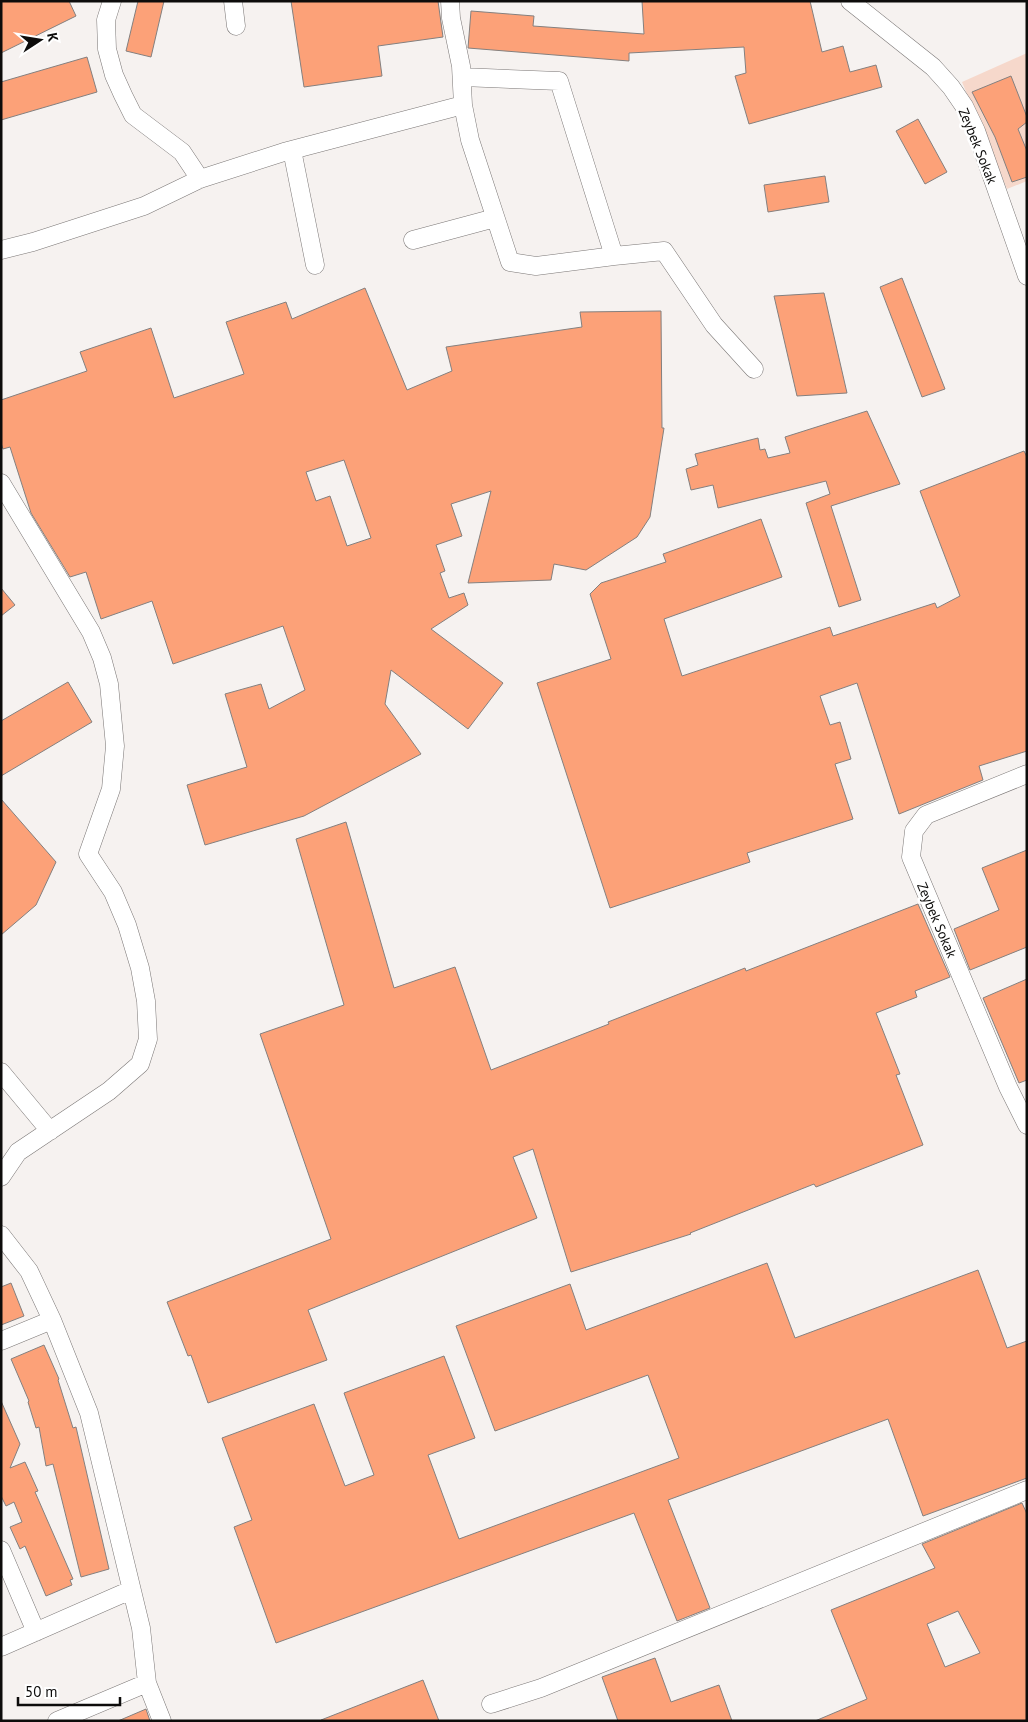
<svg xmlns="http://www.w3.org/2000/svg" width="1028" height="1722" font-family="'PT Sans',sans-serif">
  <rect width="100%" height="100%" fill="#f6f2f0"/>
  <path fill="#f6d8cb" d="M1027,53V181L1007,189L962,82Z"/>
  <path fill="#fca178" stroke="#84807f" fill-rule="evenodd" d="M1,1H69L76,16L1,53Z
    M138,1H164L151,57L126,51Z
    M291,1H438L443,37L378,46L382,76L304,87Z
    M642,1H810L822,52L843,46L850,72L876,65L882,87L749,124L735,76L746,73L744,47L629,53V61L468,48L471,11L534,16L533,26L644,34Z
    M87,57L97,92L1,120V82Z
    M1011,76L1027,117V122L1018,129L1027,151V177L1012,182L995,137L972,92Z
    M918,119L947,172L925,184L896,131Z
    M825,176L829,202L768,212L764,185Z
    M902,278L945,389L922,397L880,287Z
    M365,288L407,390L452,371L446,347L582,327L580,312L661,311L662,428H664L650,517L637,537L586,570L554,564L551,580L468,583L491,491L451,504L462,536L436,545L445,571L440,573L449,598L464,593L468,605L431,629L503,683L468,729L391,670L385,704L421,754L304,816L205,845L187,785L247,767L225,694L261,684L269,709L305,690L283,626L173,664L152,601L101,619L86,572L70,577L31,513L10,447L3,449L1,443V400L87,371L80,352L151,328L174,398L244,374L226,322L286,302L292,319ZM344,460L371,538L347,546L330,496L316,501L306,472Z
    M824,293L847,393L797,396L774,296Z
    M867,411L900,484L831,506L861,600L839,607L806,503L830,494L826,481L718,508L713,485L691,490L686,469L698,465L695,454L758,438L760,450L765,449L768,458L790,453L785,437Z
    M1024,451L1027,457V751L979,766L983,780L899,814L857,683L820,696L830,725L840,722L851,759L835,764L853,819L747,853L750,862L610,908L537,683L611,659L590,594L601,583L666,562L663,554L761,519L782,577L664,619L682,676L830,627L833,636L935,603L937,608L960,596L920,491Z
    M1,588L15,605L1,616Z
    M68,682L92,722L1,776V721Z
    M1,799L56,862L36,905L1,935Z
    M346,822L394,988L455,967L491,1070L609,1024L608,1022L745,968L746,971L918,904L950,977L915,991L917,997L876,1013L900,1074L896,1075L923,1145L816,1187L814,1184L690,1233L691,1234L571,1272L533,1149L513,1157L537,1218L308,1310L327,1360L208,1403L191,1355L188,1356L167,1302L331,1239L260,1034L344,1005L296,839Z
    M1027,850V947L970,970L954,929L999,910L982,868Z
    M1027,979V1080L1019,1083L983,998Z
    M767,1263L795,1338L978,1270L1007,1348L1027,1341V1478L923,1516L888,1419L668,1500L710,1608L677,1621L634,1513L276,1643L234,1527L252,1520L222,1438L314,1404L345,1486L374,1475L344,1393L444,1356L475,1438L428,1455L459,1539L679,1458L648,1375L495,1431L456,1326L570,1284L586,1330Z
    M11,1283L24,1316L1,1325V1287Z
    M44,1345L59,1379L58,1380L73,1428L76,1427L109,1569L81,1577L53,1464L46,1466L39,1427L36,1428L28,1402L29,1401L11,1359Z
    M1,1401L20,1444L10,1468L25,1462L38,1491L35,1492L73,1579L70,1580L72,1585L46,1596L25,1546L20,1549L10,1527L22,1522L14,1502L6,1506L1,1496Z
    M1022,1503L1027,1514V1721H815L867,1699L831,1610L935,1568L922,1544ZM958,1611L980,1653L945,1667L927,1624Z
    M655,1658L671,1702L719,1685L732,1721H618L602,1677Z
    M423,1680L439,1721H322L321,1720Z
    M146,1709L150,1721H118Z"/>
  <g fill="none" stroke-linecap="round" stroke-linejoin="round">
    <g stroke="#7b7776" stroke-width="19">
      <path id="minor" d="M112,1L106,20L107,49L114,75L123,95L133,115L182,152L200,179
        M233,1L236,26
        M450,1L451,18L461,66L463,105L470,140L510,262L536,266L614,256L559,81L462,77
        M850,1L933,67L951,87L964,106L976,131L1027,276
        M292,150L315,265
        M413,240L495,218
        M1,250L33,242L144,206L200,179L284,152L463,105
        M614,256L664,251L714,325L754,369
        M1,483L91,632L102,658L109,684L115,746L111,789L88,854L113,892L127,925L140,968L146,1001L148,1039L140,1064L109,1091L18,1152L1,1177
        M1027,774L926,815L914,831L911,857L1008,1087L1027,1125
        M1,1072L50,1131
        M1,1235L29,1271L52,1320L89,1413L141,1628L147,1683L162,1721
        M1,1341L52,1320
        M1,1550L36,1632
        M1,1647L131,1590
        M491,1704L541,1688L1027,1490
        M57,1721L147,1683"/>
    </g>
    <use href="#minor" stroke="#fff" stroke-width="18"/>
  </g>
  <g text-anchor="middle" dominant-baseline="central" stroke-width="5" stroke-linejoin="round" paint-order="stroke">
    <g font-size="14" fill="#0d0c0b" stroke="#fff">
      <text transform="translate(978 146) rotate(68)">Zeybek Sokak</text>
      <text transform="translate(937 920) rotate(67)">Zeybek Sokak</text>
    </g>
  </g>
  <rect width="1028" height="1722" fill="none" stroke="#0d0c0b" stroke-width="5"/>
  <g transform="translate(40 40) rotate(78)" stroke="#ffffff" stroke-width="4" paint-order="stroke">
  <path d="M0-4L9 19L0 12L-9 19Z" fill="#0d0c0b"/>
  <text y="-8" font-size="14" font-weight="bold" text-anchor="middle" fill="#0d0c0b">K</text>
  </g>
  <path d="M18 1697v8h102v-8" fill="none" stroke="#0d0c0b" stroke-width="2.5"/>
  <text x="25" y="1697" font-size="15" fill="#0d0c0b" stroke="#ffffff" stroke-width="4" paint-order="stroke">50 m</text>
</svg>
